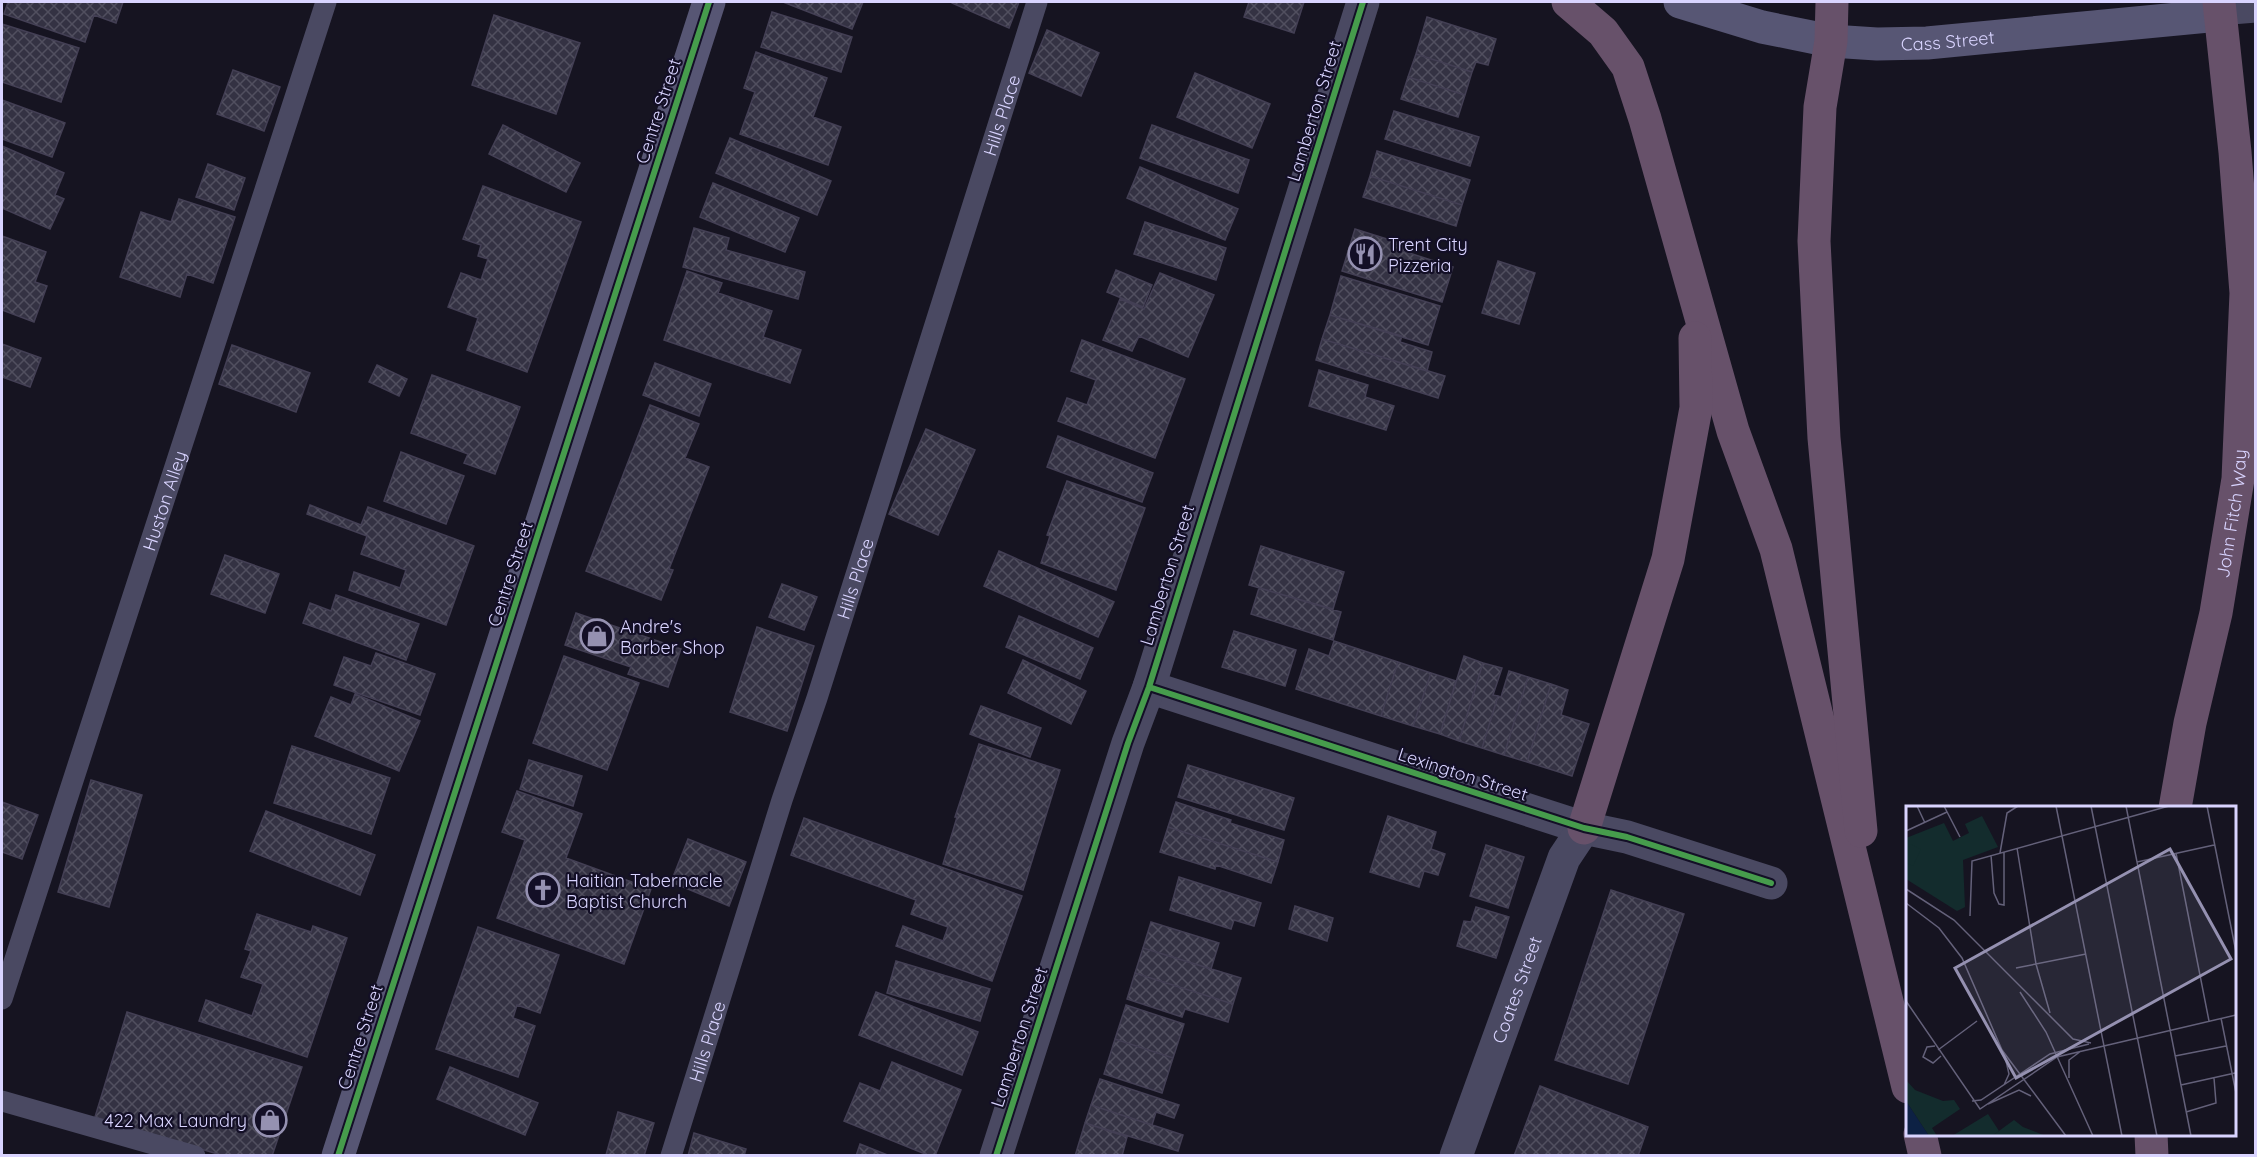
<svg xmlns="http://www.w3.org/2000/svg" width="2257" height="1157" font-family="Quicksand,sans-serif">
  <defs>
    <pattern id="building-cross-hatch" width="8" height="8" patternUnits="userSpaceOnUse" patternTransform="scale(1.5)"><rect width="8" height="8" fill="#343243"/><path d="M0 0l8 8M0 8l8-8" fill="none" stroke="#514f5f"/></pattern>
  </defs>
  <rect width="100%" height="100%" fill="#161421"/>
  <path fill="url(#building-cross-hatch)" stroke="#433f54" stroke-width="1.5" d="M8,2H123L116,23L94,15L85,42L4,14Z
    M783,2H863L852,29Z
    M952,2H1019L1009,28L952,3Z
    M1249,2H1304L1294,33L1244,17Z
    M772,12L852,37L841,72L761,47Z
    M494,15L580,43L556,114L472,85Z
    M1427,17L1496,39L1488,65L1476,62L1472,72L1416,54Z
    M2,24L79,48L61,102L2,82Z
    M1047,30L1099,53L1081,96L1029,73Z
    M756,52L827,78L813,117L841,127L828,165L740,134L755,92L744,88Z
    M1416,54L1472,72L1465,95L1408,77Z
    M233,70L280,87L264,131L217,114Z
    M1195,73L1270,104L1252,148L1177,117Z
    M1408,77L1465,95L1458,117L1401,99Z
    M2,100L65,123L52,157L2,139Z
    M1394,111L1479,137L1470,166L1385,139Z
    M503,125L580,163L566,192L489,154Z
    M1152,125L1249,160L1238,193L1140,158Z
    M730,138L831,181L817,215L716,173Z
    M2,146L64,173L55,195L64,199L50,229L2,208Z
    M1377,151L1470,180L1462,205L1370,176Z
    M208,164L245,178L234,210L196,197Z
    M1140,167L1238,209L1225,240L1127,198Z
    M1370,176L1462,205L1456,226L1363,197Z
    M713,183L799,218L785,252L700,217Z
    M483,186L581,222L527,372L467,350L478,318L448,307L461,273L481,280L488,259L478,256L481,245L463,239Z
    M179,199L235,217L213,283L187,274L180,297L120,277L141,212L171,222Z
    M1145,222L1226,248L1216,280L1134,254Z
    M694,228L729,238L726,250L805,272L798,299L683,267Z
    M1355,229L1406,245L1403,251L1453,267L1442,302L1342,271Z
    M2,236L46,252L35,282L47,286L34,322L2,310Z
    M1498,261L1535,273L1519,324L1482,313Z
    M1116,270L1152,285L1143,307L1107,292Z
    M687,271L722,283L718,293L772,311L763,337L801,350L790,383L664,340Z
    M1160,273L1214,295L1188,357L1139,336L1132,351L1103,340L1120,299L1144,309Z
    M1341,276L1440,306L1428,345L1330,315Z
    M1330,315L1402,336L1400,342L1432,352L1427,371L1322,339Z
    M1322,339L1445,376L1438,398L1316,360Z
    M1082,340L1185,379L1155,458L1058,421L1067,398L1087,405L1096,380L1071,371Z
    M2,344L41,358L30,387L2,377Z
    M232,345L310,373L296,412L219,384Z
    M655,363L711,384L699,416L643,395Z
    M377,365L407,379L399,396L369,382Z
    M1319,370L1368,385L1365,397L1394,406L1386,430L1309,406Z
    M432,375L520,407L495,474L464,463L468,454L411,433Z
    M650,405L699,424L685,458L709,467L669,569L673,570L661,600L586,571Z
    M926,429L975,450L938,535L889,514Z
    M1058,436L1153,473L1142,502L1047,467Z
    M401,452L464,476L446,524L384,501Z
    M1067,481L1145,508L1116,590L1041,563L1050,536L1047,535Z
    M310,505L361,525L368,507L474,546L446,625L349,590L354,572L400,588L406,570L361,554L367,536L307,514Z
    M1261,546L1344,572L1333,609L1249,585Z
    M999,551L1114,602L1098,637L984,586Z
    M225,555L279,574L265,613L211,594Z
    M782,584L817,597L804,630L769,617Z
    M1259,588L1341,612L1333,640L1251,614Z
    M336,595L419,624L406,660L303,623L310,603L331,611Z
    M576,613L681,649L668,687L628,674L631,667L565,645Z
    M1019,616L1093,648L1080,679L1006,647Z
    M757,627L814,646L787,731L730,712Z
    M1234,631L1296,650L1285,686L1222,667Z
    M1334,641L1398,662L1381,716L1296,689L1309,649L1329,656Z
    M376,653L435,674L420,715L334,685L344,657L371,666Z
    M564,656L639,683L607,770L533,743Z
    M1464,656L1483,663L1459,741L1440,734Z
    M1023,660L1086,691L1071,724L1008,693Z
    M1398,662L1431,673L1413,726L1381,716Z
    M1483,663L1502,668L1493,695L1498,696L1482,748L1459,741Z
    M1509,671L1528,677L1504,755L1482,748L1498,696L1501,697Z
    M1431,673L1456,681L1440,734L1413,726Z
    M1528,677L1551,684L1527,762L1504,755Z
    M1551,684L1568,690L1561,715L1589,724L1572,776L1527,762Z
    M355,694L420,721L399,771L315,736L331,697L351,705Z
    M981,706L1041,728L1030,757L970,734Z
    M979,744L1060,770L1023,890L943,864L957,817H955Z
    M292,746L390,778L371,834L274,803Z
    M529,760L582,776L573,806L520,789Z
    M1188,765L1294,798L1284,830L1178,797Z
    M91,780L142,795L109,907L58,892Z
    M517,791L582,814L566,858L651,889L624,964L497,918L525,840L502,832Z
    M2,802L38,815L22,859L2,852Z
    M1176,802L1231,820L1230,823L1284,840L1278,862L1168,827Z
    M266,811L375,855L360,895L250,851Z
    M1388,816L1436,832L1431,849L1445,854L1438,875L1424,871L1419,887L1370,872Z
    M804,818L1022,896L992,981L896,946L903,926L943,941L948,927L911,914L916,900L791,855Z
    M1168,827L1278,862L1271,883L1216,865L1215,869L1160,852Z
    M688,839L746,862L729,906L671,882Z
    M1486,845L1524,857L1508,908L1470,896Z
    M1179,877L1261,903L1254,926L1234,920L1231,929L1170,910Z
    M1611,890L1684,914L1628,1084L1555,1060Z
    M1295,906L1333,918L1327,941L1289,929Z
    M1476,907L1509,917L1496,958L1457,946L1464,921L1471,922Z
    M257,914L311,932L313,926L347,938L307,1057L199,1021L206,1000L252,1016L263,984L241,977L251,951L245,949Z
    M1151,922L1219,943L1211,969L1143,948Z
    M478,927L559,955L540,1013L517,1005L513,1018L535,1026L518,1077L436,1049Z
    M1143,948L1241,978L1233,1004L1135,973Z
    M896,961L990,989L980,1021L887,993Z
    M1135,973L1233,1004L1228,1022L1185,1009L1182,1017L1127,999Z
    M876,992L978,1032L962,1075L859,1035Z
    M1126,1005L1184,1024L1173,1058L1115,1039Z
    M127,1012L302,1067L272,1156H224L95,1117Z
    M1115,1039L1173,1058L1162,1093L1104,1074Z
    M892,1062L961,1090L935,1156H930L844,1121L860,1083L880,1091Z
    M450,1067L538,1103L525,1135L437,1099Z
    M1100,1079L1179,1105L1174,1118L1156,1112L1152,1125L1091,1105Z
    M1540,1086L1648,1127L1638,1156H1514Z
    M1091,1105L1183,1135L1178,1151L1085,1123Z
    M618,1112L654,1123L644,1156L606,1155Z
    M1085,1123L1127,1137L1122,1156H1075Z
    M694,1133L746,1149L744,1156H688Z
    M860,1144L890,1156H856Z"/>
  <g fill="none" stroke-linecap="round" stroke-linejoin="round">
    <g stroke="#4a4962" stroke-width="21">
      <path d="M2219,15L2256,12"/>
      <path id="s1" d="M2,999L326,2"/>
      <path d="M2,1101L195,1156"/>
      <path id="s2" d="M671,1156L782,800L817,698L1037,2"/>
    </g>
    <g stroke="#4a4962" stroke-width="33">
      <path d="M1149,687L1584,828L1627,837L1771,883"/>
      <path d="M996,1156L1128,743L1149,687L1363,2"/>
      <path id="s3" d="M1456,1156L1564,858L1584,828"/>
    </g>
    <g stroke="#575674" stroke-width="33">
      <path id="s4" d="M1680,2L1762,27L1831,41L1877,44L1927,43L2219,15"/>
      <path d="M338,1156L709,2"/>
    </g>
    <g stroke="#67516a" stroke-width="33">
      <path d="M1568,2L1603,32L1628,67L1645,119L1733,431L1776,549L1908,1087"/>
      <path d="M1832,2L1831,41L1820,107L1814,241L1824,438L1861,831"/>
      <path id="s5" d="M2175,808L2190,723L2216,613L2238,479L2246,293L2235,152L2219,2"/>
      <path d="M1584,828L1668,559L1696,408L1695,338"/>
      <path d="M1920,1134L1925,1156"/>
      <path d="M2151,1134L2152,1156"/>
    </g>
    <g stroke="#130f26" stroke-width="10">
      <path id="cycleway" d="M1149,687L1584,828L1627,837L1771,883
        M338,1156L709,2
        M996,1156L1128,743L1149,687L1363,2"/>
    </g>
    <use href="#cycleway" stroke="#469c4c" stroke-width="6"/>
  </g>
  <defs>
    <g id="restaurant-ring" transform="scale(1.725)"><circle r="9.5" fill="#130f26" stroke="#9591b1" stroke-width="1.5"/><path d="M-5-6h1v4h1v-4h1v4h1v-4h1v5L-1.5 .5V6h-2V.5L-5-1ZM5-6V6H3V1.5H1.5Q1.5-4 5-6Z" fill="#9591b1"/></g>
    <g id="shop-ring" transform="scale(1.725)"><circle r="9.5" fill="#130f26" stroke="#9591b1" stroke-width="1.5"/><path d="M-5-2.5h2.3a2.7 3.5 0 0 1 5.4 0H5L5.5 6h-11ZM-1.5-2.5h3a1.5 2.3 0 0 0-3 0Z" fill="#9591b1"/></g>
    <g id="church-ring" transform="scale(1.725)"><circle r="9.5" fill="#130f26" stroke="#9591b1" stroke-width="1.5"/><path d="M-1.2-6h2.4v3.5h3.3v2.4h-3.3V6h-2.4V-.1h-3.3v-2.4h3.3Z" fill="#9591b1"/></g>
  </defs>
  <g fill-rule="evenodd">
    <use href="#restaurant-ring" x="1365" y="254"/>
    <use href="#shop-ring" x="597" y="636"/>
    <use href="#church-ring" x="543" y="890"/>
    <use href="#shop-ring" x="270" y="1120"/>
  </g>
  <g text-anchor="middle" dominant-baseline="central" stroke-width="4.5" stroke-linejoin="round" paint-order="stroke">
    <g font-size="18" fill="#d9d4ff" stroke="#130f26">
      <text stroke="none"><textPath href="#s4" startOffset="273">Cass Street</textPath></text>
      <text transform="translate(658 111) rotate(-72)">Centre Street</text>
      <text transform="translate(1314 111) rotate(-73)">Lamberton Street</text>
      <text stroke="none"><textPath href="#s2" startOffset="1092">Hills Place</textPath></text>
      <text stroke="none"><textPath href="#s1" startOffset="524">Huston Alley</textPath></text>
      <text stroke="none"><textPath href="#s5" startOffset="300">John Fitch Way</textPath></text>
      <text transform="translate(510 574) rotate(-72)">Centre Street</text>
      <text transform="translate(1167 575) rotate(-73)">Lamberton Street</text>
      <text stroke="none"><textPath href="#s2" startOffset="606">Hills Place</textPath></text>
      <text transform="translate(1463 774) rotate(18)">Lexington Street</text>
      <text stroke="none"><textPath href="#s3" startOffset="177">Coates Street</textPath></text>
      <text transform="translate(360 1037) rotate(-72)">Centre Street</text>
      <text transform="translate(1019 1037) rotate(-72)">Lamberton Street</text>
      <text stroke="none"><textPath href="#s2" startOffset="120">Hills Place</textPath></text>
    </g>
    <g font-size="18" fill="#d9d4ff" stroke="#130f26" text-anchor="start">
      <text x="1388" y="244">Trent City<tspan x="1388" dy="21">Pizzeria</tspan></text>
      <text x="620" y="626">Andre's<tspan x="620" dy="21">Barber Shop</tspan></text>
      <text x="566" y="880">Haitian Tabernacle<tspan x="566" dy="21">Baptist Church</tspan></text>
      <text x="247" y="1120" text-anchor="end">422 Max Laundry</text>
    </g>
  </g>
  <g transform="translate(1906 806)">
    <rect width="330" height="330" fill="#161421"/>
    <path d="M76,10L92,41L57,54L59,101L51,105L0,73V32L38,17L47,35L63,27L59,18ZM0,274L9,284L37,295L48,294L54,303L26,322L31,330H23L0,295ZM82,308L93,325L86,330H46Z" fill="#132c2d"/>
    <path d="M4,38L15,43L7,60L0,57ZM108,314L117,321L140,330H86Z" fill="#132c2d"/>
    <path d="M0,295L23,330H0Z" fill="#0d2144"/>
    <path fill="none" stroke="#64617a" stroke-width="1.5" d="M11,0L19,17M38,0L54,31M150,0L216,330M185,0L251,330M220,0L285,330M301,0L330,146M0,25L41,6M111,42L130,158M94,47L101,7L112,0M270,47L303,215M85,49L88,87L93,98L98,99V46M231,56L308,39M0,83L48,114L167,233L185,237M0,97L33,122L56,152L96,244L160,330M64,110L66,55L263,0M130,158L144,207M110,162L180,148M114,186L140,226L187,330M0,195L74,303L151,251L330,209M315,212L330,287M29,240L21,241L17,251L27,257L35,250M32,244L71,215M269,250L320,240M163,272V254L175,245M98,279L103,268L100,255M275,279L329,267M66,295L75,294L144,248L183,238M82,298L113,284L125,290M280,306L310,297L308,272"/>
    <path fill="#9591b1" fill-opacity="0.15" stroke="#9591b1" stroke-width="3" d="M264,43L325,153L110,272L49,162Z"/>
    <rect width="330" height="330" fill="none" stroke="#d9d4ff" stroke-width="3"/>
  </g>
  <rect width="2257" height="1157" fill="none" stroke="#d9d4ff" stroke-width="6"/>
</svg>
